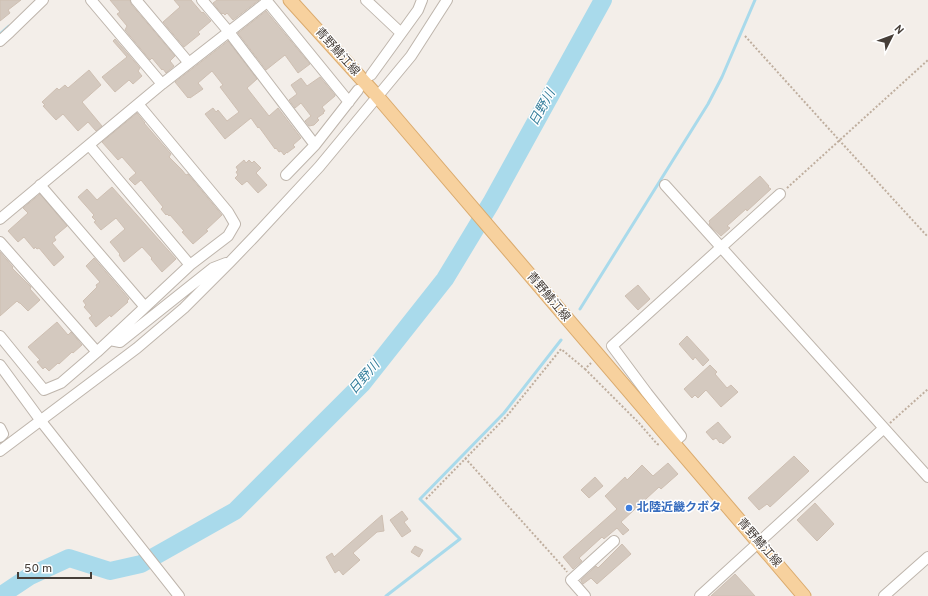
<svg xmlns="http://www.w3.org/2000/svg" width="928" height="596" font-family="Overpass,'Noto Sans JP',sans-serif">
  <rect width="100%" height="100%" fill="#f3eee9"/>
  <g fill="none" stroke-linecap="round" stroke-linejoin="round">
    <path stroke="#a9daeb" stroke-width="3" d="M0,34L9,26
      M580,309L708,104L722,77L755,0
      M386,596L460,539L420,499L504,413L561,340"/>
    <path stroke="#a9daeb" stroke-width="18" d="M0,596L30,576L69,558L110,571L141,564L235,511L362,384L445,279L491,203L603,0"/>
  </g>
  <path fill="#d4c9bf" stroke="#cebfb2" d="M0,0H21L8,10L10,13L0,21Z
    M110,0H130L131,4L175,56L170,61L174,66L166,73L163,69L162,70L152,58L150,60L125,30L127,26L117,14L120,12Z
    M174,0H191L202,13L203,12L211,21L198,32L200,34L184,47L163,22L180,7Z
    M217,0H259L233,20L227,13L225,15L223,13L222,14L213,3Z
    M266,11L310,64L298,73L285,55L266,70L238,33Z
    M115,39L140,68L138,71L142,76L133,84L129,80L115,92L102,77L127,57L113,41Z
    M228,41L257,79L247,88L269,116L278,108L301,138L293,145L295,147L287,153V152L284,155L281,151L279,152L276,148L275,149L259,127L258,128L251,118L225,139L205,114L213,108L216,112L218,110L227,121L239,112L220,87L223,85L212,71L198,83L203,89L190,98L189,97L188,98L175,82Z
    M89,70L101,85L82,102L102,126L96,131L88,122L78,131L63,114L56,120L43,106L45,105L42,102L57,88L59,90L65,85L68,88Z
    M320,77L335,95V96L322,107L325,111L323,112L324,113L317,118L319,120L314,125L309,126L305,121L311,116L301,103L295,108L289,100L297,94L291,85L301,78L307,86Z
    M137,113L145,123H144L171,154L169,157L182,170L186,175L188,174L222,215L206,230L208,231L193,244L182,232L184,231L170,215L169,216L167,214L166,215L161,209L163,207L141,180L135,185L129,179L136,173L122,157L118,160L102,142Z
    M244,160L246,163L249,160L252,163L254,161L261,168L256,173L267,185L258,193L247,181L242,185L235,178L238,175L236,172L238,170L236,167Z
    M760,176L769,186L768,187L771,189L747,211L746,209L727,226L730,228L721,236L711,227L709,224L710,223L709,221Z
    M112,187L176,259L162,272L151,259L152,258L142,247L124,262L119,255L120,254L110,242L125,229L116,218L101,230L94,222L96,221L92,217L94,215L78,197L87,189L97,200Z
    M40,194L67,226L54,237L56,240L52,243L64,257L54,266L39,248L37,249L35,247L34,249L24,237L18,242L8,231L28,213L23,208Z
    M0,252L13,267L12,268L31,287L30,289L40,300L28,311L20,303H19L17,301L0,316Z
    M94,258L129,299L127,301L128,302L111,317L110,315L96,327L89,318L92,316L84,307L86,305L83,301L97,287L96,285L100,282L86,266Z
    M638,285L650,299L638,310L625,296Z
    M57,322L68,335L71,332L82,345L73,353L72,352L59,364L58,363L49,371L45,367L43,369L37,362L40,360L28,347Z
    M687,336L709,360L703,366L695,357L693,360L679,344Z
    M710,365L717,372L715,374L727,388L731,385L738,392L721,407L706,390L698,398L695,395L692,398L684,389Z
    M718,422L731,437L723,444L721,442L720,443L716,438L713,440L706,432Z
    M794,456L809,471L770,507L767,504L759,510L748,498Z
    M668,463L678,474L661,489L659,487L621,522L629,530L623,535L617,528L604,539L602,537L579,558L582,561L573,569L563,557L617,509L605,496L625,477L627,480L642,465L653,476Z
    M595,477L603,486L589,498L581,490Z
    M815,503L834,524L817,541L797,520Z
    M402,511L408,519L404,522L411,531L402,537L390,520Z
    M382,515L384,531L377,532L353,553L360,560L343,575L339,570L335,573L326,557L332,553L334,557Z
    M622,544L631,554L597,584L591,578L583,584L581,581V580L596,566L598,568Z
    M415,546L423,550L419,557L411,552Z
    M735,574L755,596H711Z"/>
  <g fill="none" stroke-linecap="round" stroke-linejoin="round">
    <g stroke="#beb5ac" stroke-width="12">
      <path id="minor" d="M91,0L162,84
        M136,0L189,63
        M202,0L229,32L315,145
        M266,0L349,102
        M366,0L401,33
        M0,41L10,32L43,0
        M371,75L418,10L422,0
        M89,145L190,265
        M286,175L315,145L358,90
        M40,185L145,307
        M665,185L928,477
        M0,219L162,84L267,2
        M0,242L97,352
        M0,336L44,390L61,383L97,352L190,265L228,236L235,224L228,212L138,104
        M110,340L120,342L213,268L226,263
        M0,365L44,425L179,596
        M0,428L3,434L0,437
        M673,443L681,436L647,393L612,346L780,194
        M0,451L137,348L184,308L230,262L254,237L319,167L411,56L447,0
        M585,596L571,580L614,541
        M700,596L884,428
        M884,596L928,557"/>
    </g>
    <g stroke="#dbab6e" stroke-width="15">
      <path id="major" d="M290,0L377,96L804,596"/>
    </g>
    <path stroke="#bfae9e" stroke-width="2" stroke-dasharray="2 2" stroke-linecap="butt" d="M745,36L839,140L928,237
      M787,188L928,60
      M585,369L639,423L657,444L660,445
      M890,423L928,389
      M465,458L564,568L567,572
      M426,499L507,416L561,349L585,369L591,363"/>
    <use href="#minor" stroke="#fff" stroke-width="10"/>
    <use href="#major" stroke="#f7d19e" stroke-width="13"/>
  </g>
  <circle fill="#3f7fe0" stroke="#fff" stroke-width="1.5" cx="629" cy="508" r="4"/>
  <g text-anchor="middle" dominant-baseline="central" stroke-width="3" stroke-linejoin="round" paint-order="stroke">
    <g font-size="12" fill="#463e38" stroke="#fff">
      <text transform="translate(337 52) rotate(48)">青野鯖江線</text>
      <text transform="translate(548 297) rotate(50)">青野鯖江線</text>
      <text transform="translate(759 543) rotate(49)">青野鯖江線</text>
    </g>
    <g font-size="12" font-weight="bold" fill="#366cbe" stroke="#fff" text-anchor="start">
      <text x="637" y="508">北陸近畿クボタ</text>
    </g>
    <g font-size="13" font-style="italic" fill="#347e9b" stroke="#fff">
      <text transform="translate(543 108) rotate(-61)">日野川</text>
      <text transform="translate(365 378) rotate(-49)">日野川</text>
    </g>
  </g>
  <g transform="translate(892 36) rotate(48)" stroke="#ffffff" stroke-width="3" paint-order="stroke">
  <path d="M0-3L7 15L0 10L-7 15Z" fill="#463e38"/>
  <text y="-6" font-size="11" font-weight="bold" text-anchor="middle" fill="#463e38">N</text>
  </g>
  <path d="M18 572v6h73v-6" fill="none" stroke="#463e38" stroke-width="2"/>
  <text x="24" y="572" font-size="12" fill="#463e38" stroke="#ffffff" stroke-width="3" paint-order="stroke">50 m</text>
</svg>
